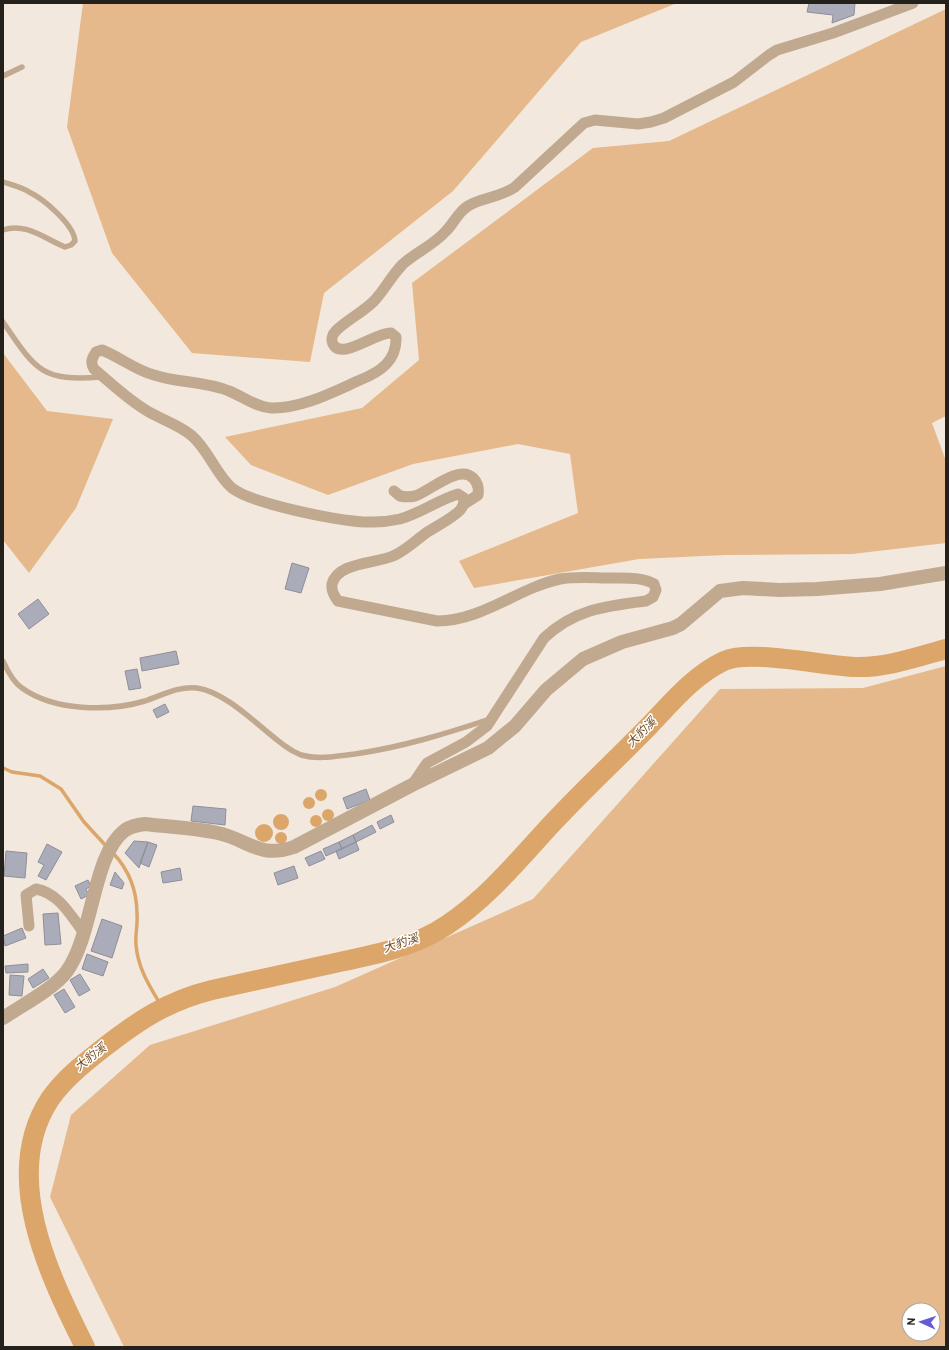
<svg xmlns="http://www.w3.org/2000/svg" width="949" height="1350" font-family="Overpass,'Noto Sans TC',sans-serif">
  <rect width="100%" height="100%" fill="#f2e8dd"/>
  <path fill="#e5b98b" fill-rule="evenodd" d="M83,3H677L581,42L453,191L324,293L310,362L192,353L112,253L67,127Z
    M946,9V416L932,423L946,461V543L852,554L725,555L639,559L474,588L459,561L578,513L570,454L518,444L413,464L328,495L251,465L225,437L362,408L419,360L412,283L593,148L669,141Z
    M3,353L47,411L113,419L76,508L29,573L3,540Z
    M946,666V1347H124L50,1197L71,1115L150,1045L335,987L533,899L720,689L863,688ZM909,1310H933V1334H909Z"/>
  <path fill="#dca66a" d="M315 795a6 6 0 1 1 12 0a6 6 0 1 1-12 0Z
    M303 803a6 6 0 1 1 12 0a6 6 0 1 1-12 0Z
    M322 815a6 6 0 1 1 12 0a6 6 0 1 1-12 0Z
    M273 822a8 8 0 1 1 16 0a8 8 0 1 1-16 0Z
    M310 821a6 6 0 1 1 12 0a6 6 0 1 1-12 0Z
    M255 833a9 9 0 1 1 18 0a9 9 0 1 1-18 0Z
    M275 838a6 6 0 1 1 12 0a6 6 0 1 1-12 0Z"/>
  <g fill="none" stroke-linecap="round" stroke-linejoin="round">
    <path stroke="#dca66a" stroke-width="3.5" d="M3,768L12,772L40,776L61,789L84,822L107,847
      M113,853C129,870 137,891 137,914C138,924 135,935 136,945C138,969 150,987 162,1007"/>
    <path stroke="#dca66a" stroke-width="20" d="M85,1347C49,1275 0,1175 50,1099C64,1079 83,1064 102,1049C138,1021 167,1001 212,990C253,981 294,972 335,963C373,955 415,947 447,925C486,899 516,863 547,829C580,793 616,760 650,725C672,702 694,675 724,661C749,649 824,666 855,667C886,668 917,657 946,649"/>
  </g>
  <path fill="#abacb9" stroke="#8e8f9b" d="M809,3H855L854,15L832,23L833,15L807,12Z
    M292,563L309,568L301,593L285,589Z
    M38,599L49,614L29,629L18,614Z
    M176,651L179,664L142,671L140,658Z
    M137,669L141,688L129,690L125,671Z
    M165,704L169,712L157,718L153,710Z
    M366,789L370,800L347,809L343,798Z
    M193,806L226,809L225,825L191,821Z
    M391,815L394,822L380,829L377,822Z
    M372,825L376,832L356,842L353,835Z
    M353,835L356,842L342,849L339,842Z
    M134,841L148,842L139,868L125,853Z
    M148,842L157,845L149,867L140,863Z
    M339,842L342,849L326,856L323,849Z
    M356,842L359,850L339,859L336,851Z
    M47,844L62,852L46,880L38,876L44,865L38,862Z
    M6,851L27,853L25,878L4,876Z
    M321,851L325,859L309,866L305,858Z
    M294,866L298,878L278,885L274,873Z
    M180,868L182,880L163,883L161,872Z
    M115,872L124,883L122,889L110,885Z
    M88,880L91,886L86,889L89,895L81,899L75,886Z
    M58,913L61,944L45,945L43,914Z
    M102,919L122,926L112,958L91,951Z
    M22,928L26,938L5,946L3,936Z
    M87,954L108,962L103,976L82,969Z
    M28,964V972L6,973L5,966Z
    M43,969L49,978L33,988L28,979Z
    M80,974L90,990L79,996L70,980Z
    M10,975L24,976L22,996L9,995Z
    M64,989L75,1007L65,1013L54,995Z"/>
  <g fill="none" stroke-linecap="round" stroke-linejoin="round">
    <path stroke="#c1a990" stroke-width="5.5" d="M3,76L22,67
      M3,182C12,185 21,187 29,192C44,199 74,225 75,241L71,245L65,247C45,239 26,222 3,230
      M3,322C35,369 41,382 101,377
      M3,661C7,670 13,682 22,688C54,711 108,712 145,701C163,695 178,686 197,688C227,692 261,729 285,746C289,749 296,753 301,755C319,760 337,756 355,754C402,747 445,734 490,719"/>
    <path stroke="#c1a990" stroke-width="11" d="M394,491L400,496C405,497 410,497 415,496C430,491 459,464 473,478C478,483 479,489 478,495L464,504
      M412,785L427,763L466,742L487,726L544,638C575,609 606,606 646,601L653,597L656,590L654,584C643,577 625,578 612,578C595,578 577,576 560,579C518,588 482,621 437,621L338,601C334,596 331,591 332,584C338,562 374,564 393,556C405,551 415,541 426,533C435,527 455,517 461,509C464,505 464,502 464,498L458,494C438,500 421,513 400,519C391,521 381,522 373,522C345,523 252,504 232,488C216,475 209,450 191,435C179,425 163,420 149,412C129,401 111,383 94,369C90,362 92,358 96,352L102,350C120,357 135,370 154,375C178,383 205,381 229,391C242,396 256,407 271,408C301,409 333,392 360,380C380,372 397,361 396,337L391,333C376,332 341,361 333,344C331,340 332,335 335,332C341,324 363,312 373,302C384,291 391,276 403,264C416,252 434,245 446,231C454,223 458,212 468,206C483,197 499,198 515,187L584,123L595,120L638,124L651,122L664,118L734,82L769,55L777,50L833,33L913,3
      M29,926L26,895L36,889C59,893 71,916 84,933"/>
    <path stroke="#c1a990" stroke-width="14" d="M3,1018C21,1006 55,988 67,971C93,935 93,855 124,831C130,826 137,825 145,824C169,827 194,828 218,833C249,840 259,859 294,847L412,785L488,748L515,726L546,690L583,659L622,642L673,628L681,624L720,591L743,588L780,590L817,589L880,584L946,573"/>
  </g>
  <g text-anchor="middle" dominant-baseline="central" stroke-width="3" stroke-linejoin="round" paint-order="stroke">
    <g font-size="12" font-style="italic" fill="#714b1f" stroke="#fff">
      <text transform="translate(642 733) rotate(-45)">大豹溪</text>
      <text transform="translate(401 944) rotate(-18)">大豹溪</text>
      <text transform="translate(91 1058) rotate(-38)">大豹溪</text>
    </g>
  </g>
  <rect width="949" height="1350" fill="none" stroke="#24211d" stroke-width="8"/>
  <g transform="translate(921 1322) rotate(273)"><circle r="19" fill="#ffffff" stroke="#a7a6a5"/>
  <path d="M0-3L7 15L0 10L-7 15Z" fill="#645cd5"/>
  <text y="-6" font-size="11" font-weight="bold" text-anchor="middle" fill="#24211d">N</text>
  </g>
</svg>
